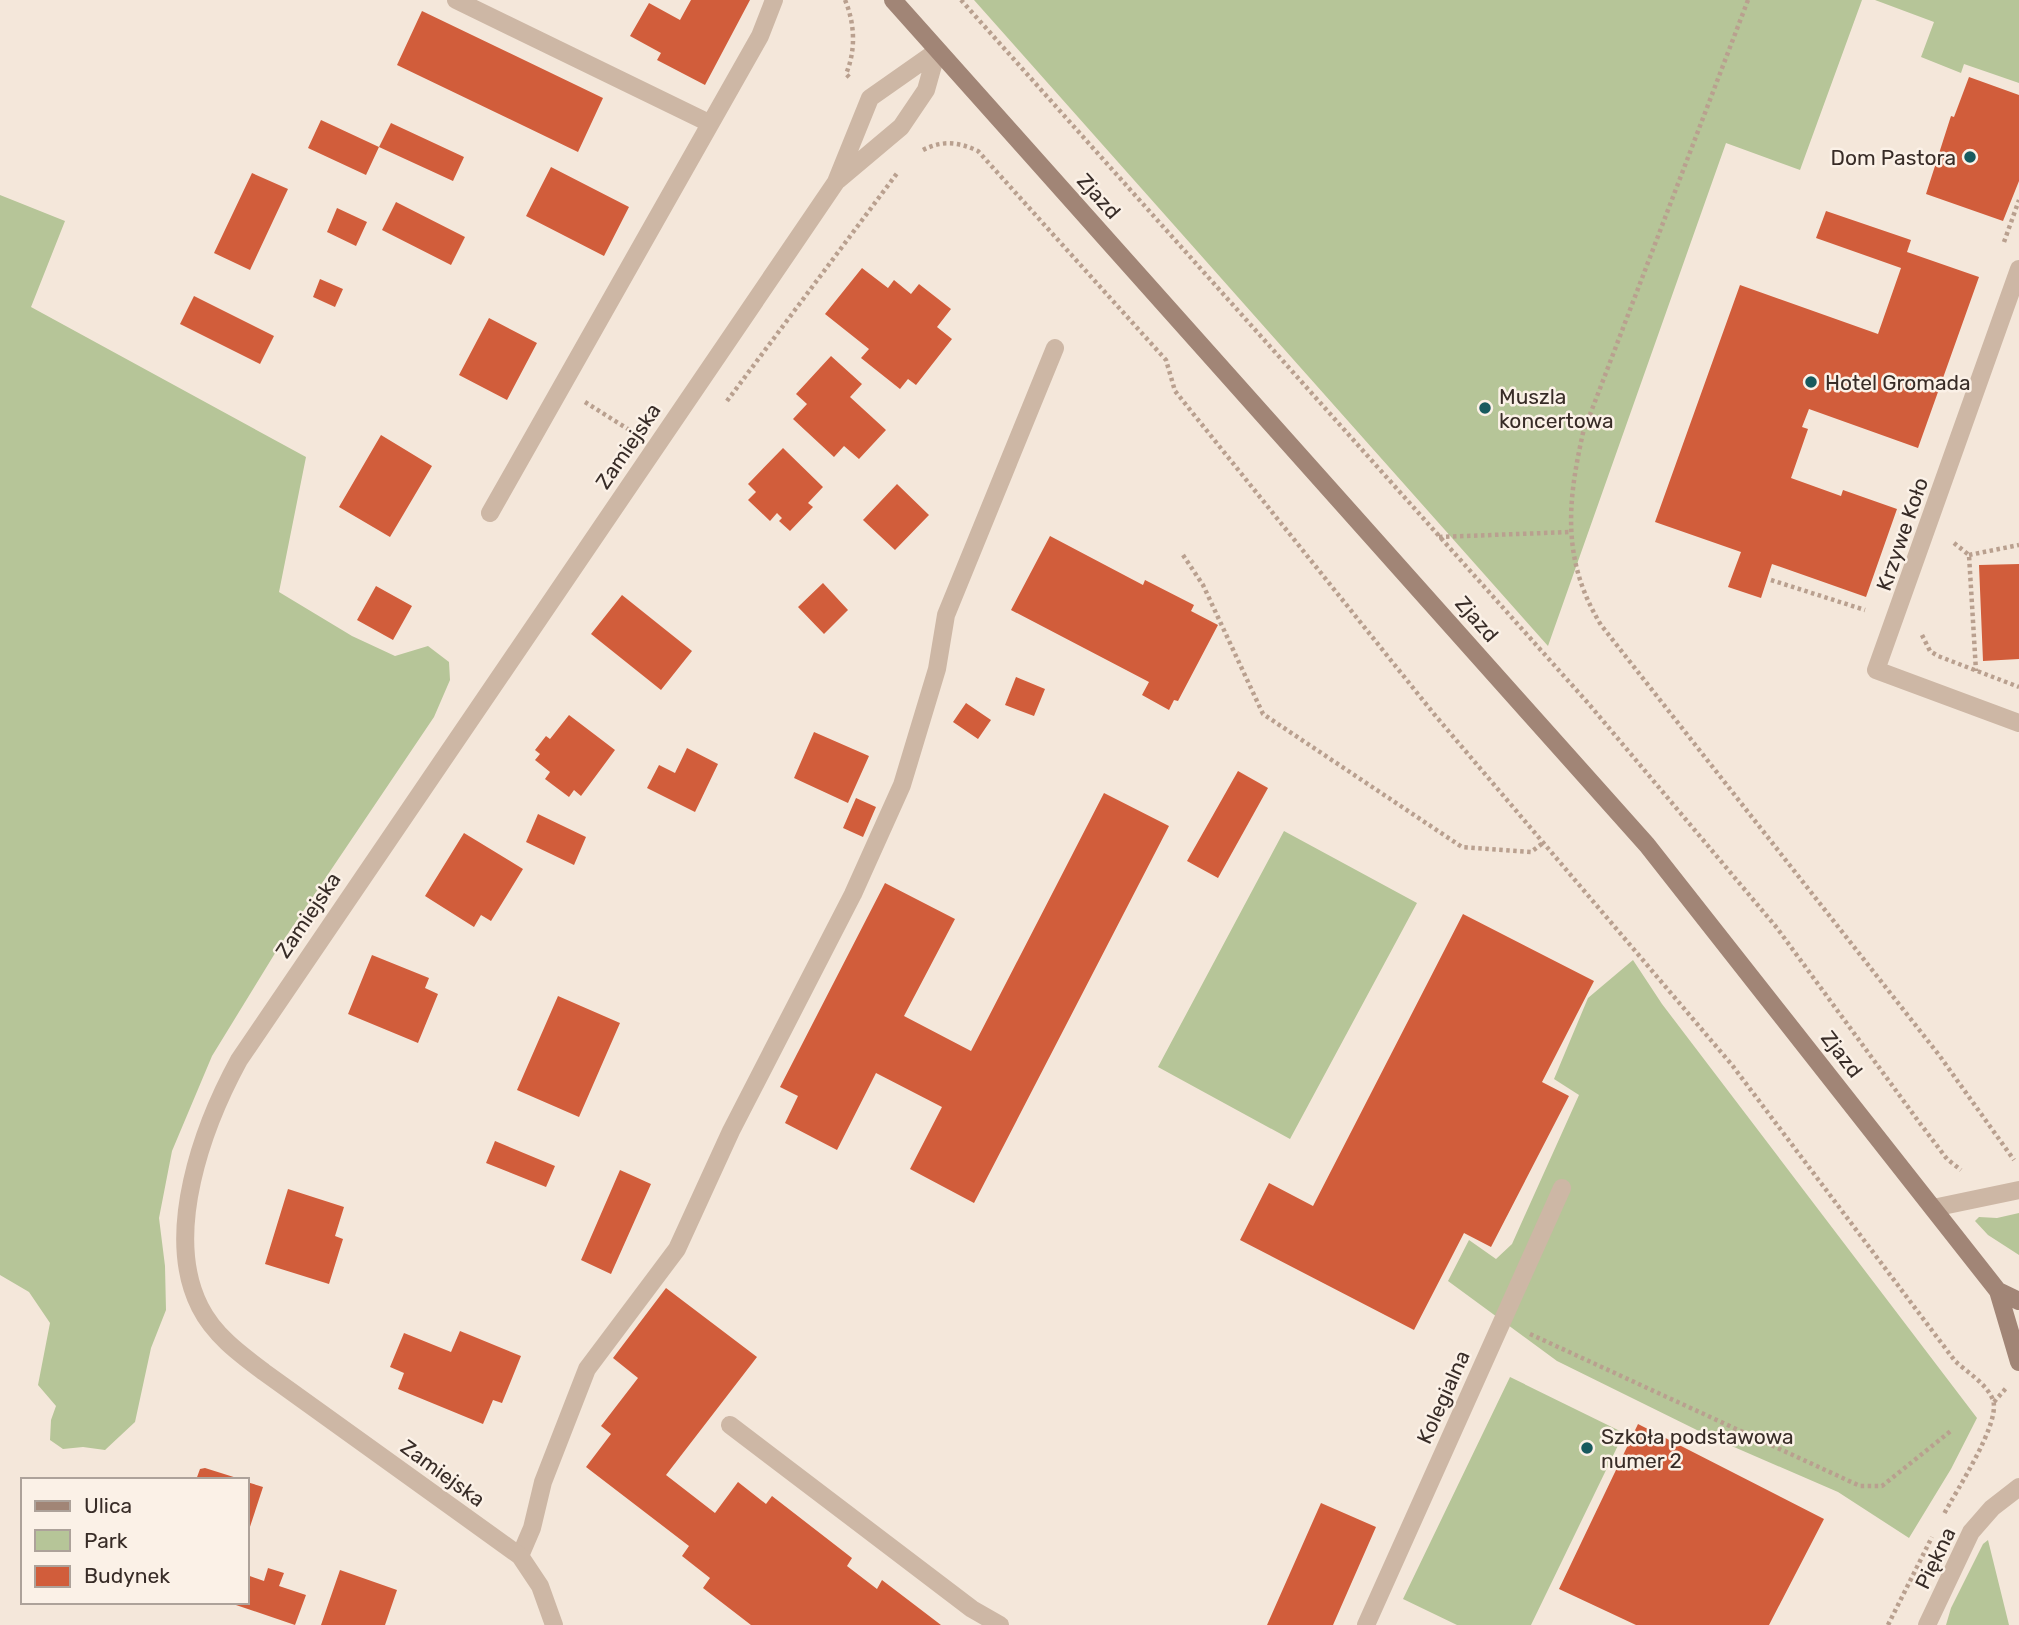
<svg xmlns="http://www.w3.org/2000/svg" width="2019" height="1625" font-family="Rubik,sans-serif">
  <rect width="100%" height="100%" fill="#f4e7da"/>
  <path fill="#b6c598" d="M974,0H1862L1800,170L1726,143L1548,646Z
    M1875,0H2019V83L1964,64L1961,73L1921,57L1934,22Z
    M0,195L65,221L31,307L306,457L279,592L352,636L395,656L428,646L449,662L450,680L434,717L277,950L212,1056L172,1151L159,1218L165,1266L166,1310L151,1348L135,1422L105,1450L83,1447L63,1449L50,1440L51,1420L56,1406L38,1385L50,1323L29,1292L0,1275Z
    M1284,831L1417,903L1290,1139L1158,1067Z
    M1633,960L1662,1004L1977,1418L1951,1469L1909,1538L1838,1492L1711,1437L1557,1361L1448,1281L1469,1240L1496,1259L1512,1244L1579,1095L1554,1079L1588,998Z
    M2019,1213V1255L1988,1235L1975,1221L1979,1217L1997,1218Z
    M1510,1377L1624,1433L1531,1625H1457L1403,1599Z
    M1988,1540L2009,1625H1946L1951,1608L1983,1544Z"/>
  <path fill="#d15d3b" d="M691,0H750L705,85L657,60L661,53L630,36L649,3L680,20Z
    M422,11L603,98L578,152L397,65Z
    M1969,77L2019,95V181L2003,221L1926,194L1951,116L1954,117Z
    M321,120L379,147L366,175L308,148Z
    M391,123L464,157L453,181L379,147Z
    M551,167L629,207L604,256L526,216Z
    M252,173L288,189L250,270L214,253Z
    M396,202L465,237L451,265L382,230Z
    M337,208L367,222L356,246L327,232Z
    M1826,211L1911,240L1907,252L1979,277L1918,448L1809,409L1802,427L1808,429L1791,478L1841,496L1843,490L1897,509L1866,597L1772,564L1761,598L1728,587L1741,552L1655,522L1740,285L1878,334L1901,268L1816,238Z
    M862,268L888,288L894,280L911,294L919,284L951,309L937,327L952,339L916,385L908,379L900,389L861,358L869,349L825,314Z
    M320,279L343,289L335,307L313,297Z
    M194,296L274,336L260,364L180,324Z
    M489,318L537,343L507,400L459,375Z
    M831,356L862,384L850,397L886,430L859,459L844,446L834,457L793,419L807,404L796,394Z
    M381,435L432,466L390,537L339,507Z
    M783,448L823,487L808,503L813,507L790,531L779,521L782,518L777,513L770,521L748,500L756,492L748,484Z
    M897,484L929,515L895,550L863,520Z
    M1050,536L1143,585L1145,580L1194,605L1191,611L1218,625L1178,701L1174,700L1169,710L1142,695L1149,682L1011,610Z
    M2019,564V659L1983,661L1979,565Z
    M823,583L848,610L824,634L798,607Z
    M376,586L412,606L393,640L357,620Z
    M622,595L692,651L661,690L591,634Z
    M1016,677L1045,689L1034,716L1005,705Z
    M966,703L991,720L978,739L953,722Z
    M569,715L615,750L581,796L574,790L569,797L545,779L550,772L535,760L540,754L535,750L546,736L550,739Z
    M814,732L869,756L848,803L794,778Z
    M687,748L718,764L695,812L647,788L659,765L675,773Z
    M1238,771L1268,788L1218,878L1187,861Z
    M1104,793L1169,826L974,1203L910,1169L942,1107L876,1073L837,1150L785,1123L798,1096L780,1087L885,883L955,919L904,1016L971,1051Z
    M856,798L876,807L863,837L843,828Z
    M538,814L586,837L574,865L526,842Z
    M464,833L523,869L491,921L481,915L474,927L425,896Z
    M1463,914L1594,981L1542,1082L1569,1096L1491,1247L1464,1233L1414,1330L1240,1240L1269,1183L1313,1206Z
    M372,955L429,978L425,988L438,994L418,1043L348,1014Z
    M558,996L620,1023L579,1117L517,1090Z
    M495,1141L555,1166L546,1187L486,1163Z
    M620,1170L651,1184L611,1274L581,1260Z
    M288,1189L344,1207L335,1236L343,1239L329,1284L265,1264Z
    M666,1288L757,1357L666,1475L715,1513L738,1482L766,1504L772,1496L852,1558L847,1566L877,1589L882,1580L941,1625H751L703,1588L710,1578L682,1556L689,1546L586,1467L611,1434L601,1426L638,1378L613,1358Z
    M460,1331L521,1356L502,1403L493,1400L483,1424L398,1389L404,1373L390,1367L404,1333L451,1352Z
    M1638,1424L1824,1519L1769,1625H1636L1559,1589Z
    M205,1468L240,1479L239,1480H196L200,1469Z
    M247,1482L263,1487L247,1536Z
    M1321,1503L1376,1527L1333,1625H1267Z
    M268,1568L284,1573L279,1586L306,1595L295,1625L230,1603L247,1602V1575L264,1581Z
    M340,1570L397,1590L385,1625H321Z"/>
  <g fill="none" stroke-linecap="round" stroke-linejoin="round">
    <path stroke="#b9a08f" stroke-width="4.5" stroke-dasharray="3.5 3.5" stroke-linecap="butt" d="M845,0C855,24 856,50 846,74L851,79
      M961,0L1588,703L1777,928L1919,1122L1947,1159L1961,1170
      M1748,0L1583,433C1567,504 1562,561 1601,625L1939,1055L2014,1160
      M923,150C942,140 959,142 978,151L1166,360L1175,391L1434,714L1732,1065L1955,1361C1967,1372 1987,1384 1993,1400C2001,1423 1956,1491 1944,1514
      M2004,242L2019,200
      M727,401L898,172
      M585,402L631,431
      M1439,537L1570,532
      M1954,543L1969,555L1976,671
      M1183,555L1203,585L1263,714L1462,847L1531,852L1543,843
      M1969,555L2019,545
      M1771,580L1865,610
      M1922,635L1930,651L1938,656L2019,687
      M1530,1334L1860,1486H1882L1952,1430
      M1994,1402L2007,1387
      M1888,1625L1932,1537"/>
    <path stroke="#cdb7a5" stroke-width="18" d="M456,0L709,123
      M490,513L760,36L774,0
      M730,1425L972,1609L1000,1625
      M520,1556L532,1528L543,1482L587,1369L677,1249L731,1131L853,894L902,785L937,669L946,615L1055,348"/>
    <path stroke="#cdb7a5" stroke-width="18" d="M2019,269L1876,670L2019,723
      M1933,1208L2019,1190
      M1366,1625L1562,1188
      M1927,1625L1971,1532L1992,1508L2019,1487"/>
    <path stroke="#cdb7a5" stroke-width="18" d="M838,180L901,127L926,90L937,51
      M554,1625L540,1586L520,1556L264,1372C240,1354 214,1335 200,1307C163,1234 203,1126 239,1060L836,182L870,98L937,51"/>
    <path stroke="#a18576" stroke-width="18" d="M893,0L1647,845L1998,1291L2019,1362
      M1998,1291L2019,1301"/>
  </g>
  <g fill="#185a5e" stroke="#fbf1e7" stroke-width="2.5">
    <circle cx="1970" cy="157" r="7"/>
    <circle cx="1811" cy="382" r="7"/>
    <circle cx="1485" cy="408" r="7"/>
    <circle cx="1587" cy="1448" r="7"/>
  </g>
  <g text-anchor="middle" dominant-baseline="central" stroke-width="5" stroke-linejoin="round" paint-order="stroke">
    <g font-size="21" fill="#382c27" stroke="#fbf1e7" text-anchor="start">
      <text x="1956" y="157" text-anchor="end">Dom Pastora</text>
      <text x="1825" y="382">Hotel Gromada</text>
      <text x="1499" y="396">Muszla<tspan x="1499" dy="24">koncertowa</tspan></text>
      <text x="1601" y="1436">Szkoła podstawowa<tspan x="1601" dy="24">numer 2</tspan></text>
    </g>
    <g font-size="21" fill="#382c27" stroke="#fbf1e7">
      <text transform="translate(1099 196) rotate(48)">Zjazd</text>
      <text transform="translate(628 446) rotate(-56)">Zamiejska</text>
      <text transform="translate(1902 534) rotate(-71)">Krzywe Koło</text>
      <text transform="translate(1477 619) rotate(49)">Zjazd</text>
      <text transform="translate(308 915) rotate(-56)">Zamiejska</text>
      <text transform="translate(1842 1054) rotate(52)">Zjazd</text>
      <text transform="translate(1443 1397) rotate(-66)">Kolegialna</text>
      <text transform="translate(443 1473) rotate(36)">Zamiejska</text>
      <text transform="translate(1935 1558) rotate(-64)">Piękna</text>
    </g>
  </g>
  <rect x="21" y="1478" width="228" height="126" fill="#fbf1e7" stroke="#ada29a" stroke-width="2"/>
  <rect x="35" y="1501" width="35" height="10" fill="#a18576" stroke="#ada29a" stroke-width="2"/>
  <text x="84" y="1513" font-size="21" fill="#382c27">Ulica</text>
  <rect x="35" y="1530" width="35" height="21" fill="#b6c598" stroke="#ada29a" stroke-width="2"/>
  <text x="84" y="1548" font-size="21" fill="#382c27">Park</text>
  <rect x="35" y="1566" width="35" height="21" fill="#d15d3b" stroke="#ada29a" stroke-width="2"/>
  <text x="84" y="1583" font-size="21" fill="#382c27">Budynek</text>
</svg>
